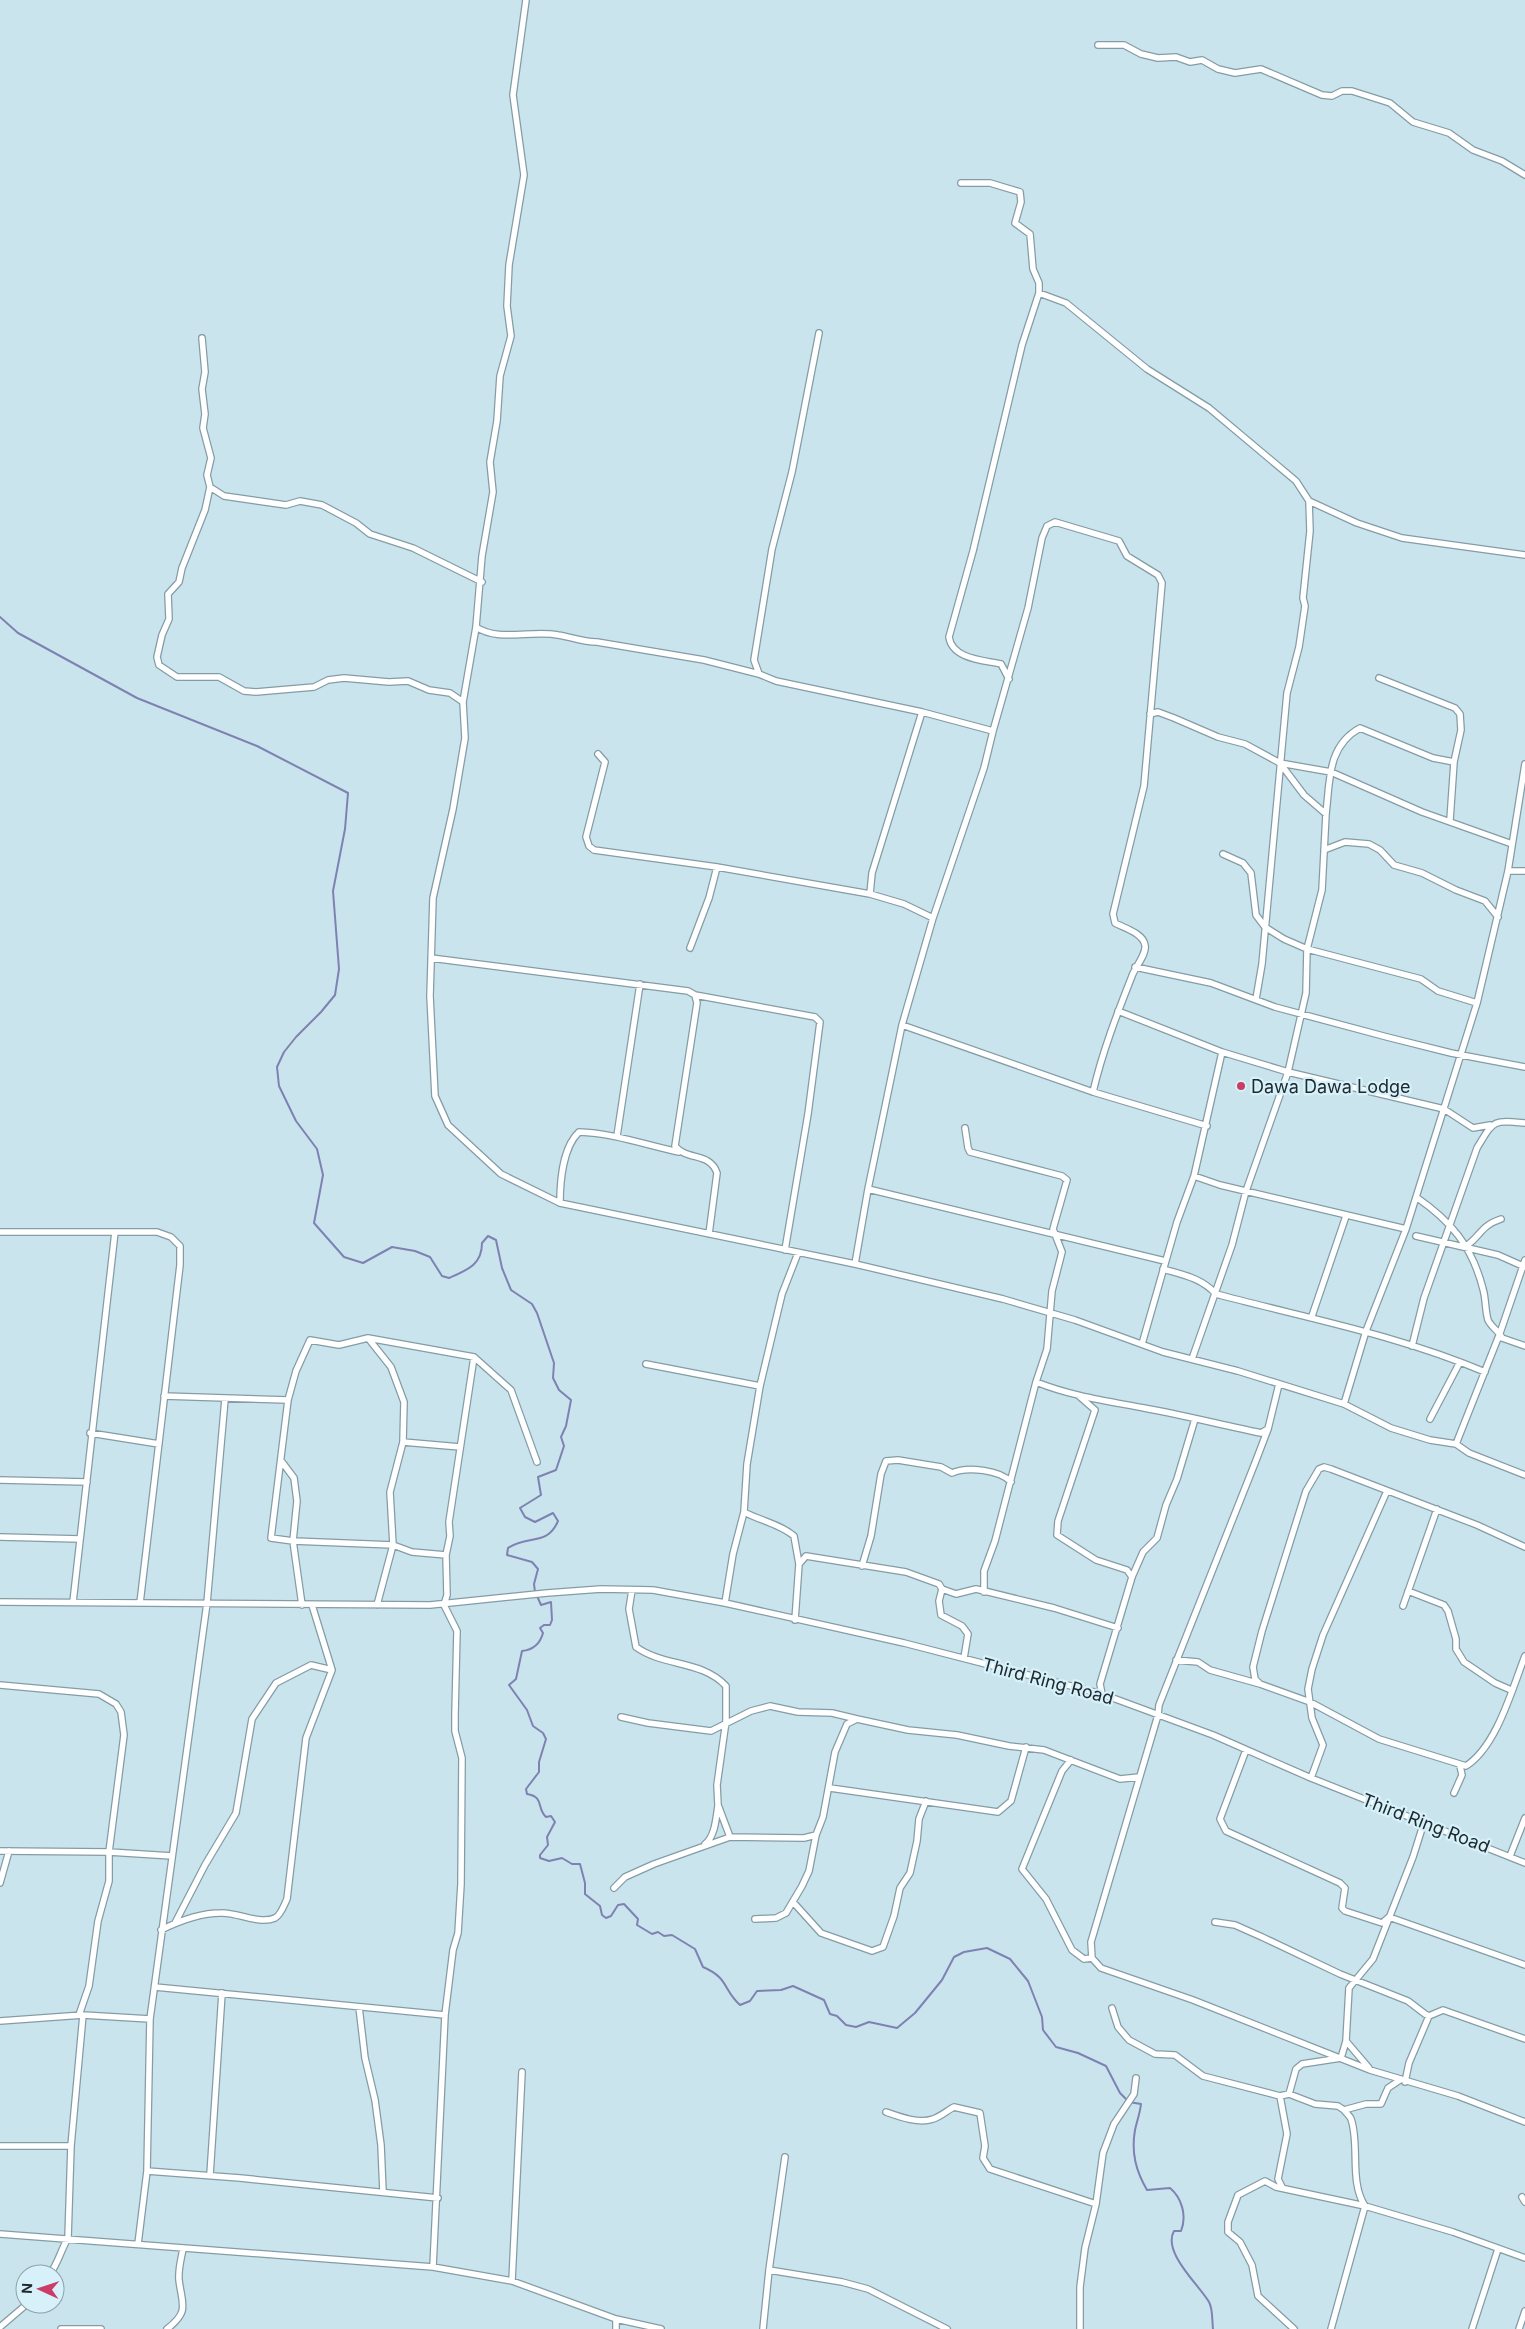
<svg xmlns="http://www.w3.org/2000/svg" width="1525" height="2329" font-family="Inter,sans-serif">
  <rect width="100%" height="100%" fill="#cae4ed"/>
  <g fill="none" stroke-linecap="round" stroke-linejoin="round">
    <path stroke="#7e82b2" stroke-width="2" d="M0,617L18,633L137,698L257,746L348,793L345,829L333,891L339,969L335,995L321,1012L296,1037L284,1052L277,1067L279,1086L296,1121L317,1149L323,1175L314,1223L344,1257L363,1263L392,1247L415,1251L430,1257L442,1276L449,1278C467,1270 482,1265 482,1243L488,1236L496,1240L502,1268L511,1290L532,1304L537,1313L554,1363L553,1378L559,1390L571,1400L566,1426L561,1437L564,1446L556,1470L538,1477L541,1495L520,1508L525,1517L535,1522L553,1513L558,1521C547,1547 528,1534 508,1548L507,1555L532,1562L538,1569L534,1584L535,1592
      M537,1596L541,1605L551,1602L552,1620L550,1625H544L540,1628L543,1633C540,1644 532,1650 522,1651L516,1679L509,1685L527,1710L533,1726L543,1733L546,1739L539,1762V1772L526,1789L527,1794C545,1797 536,1808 546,1817L551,1816L555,1822L547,1837L548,1845L540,1855V1858L549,1861L562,1858L572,1864H580L585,1883V1894L600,1906L602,1915L606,1918L611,1916L618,1905L624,1904L638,1919L637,1925L652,1934L658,1932L664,1936L672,1935L695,1949L703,1967C729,1978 723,1990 740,2005L750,2001L757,1991L781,1990L793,1986L824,2000L830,2014L837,2016L846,2025L856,2027L869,2022L897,2028L915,2013L942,1980L954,1957L964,1952L987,1948L1010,1959L1028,1981L1042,2017L1043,2030L1056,2047L1078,2053L1106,2066L1120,2093L1129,2102L1141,2104C1140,2113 1137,2121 1135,2130C1131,2153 1136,2171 1147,2190L1170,2188C1182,2198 1187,2216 1181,2231H1174C1162,2252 1199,2285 1209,2302C1213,2309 1212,2321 1213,2329"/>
    <g stroke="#849ca5" stroke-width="8">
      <path id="minor" d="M526,0L513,95L524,175L509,265L507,306L511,336L500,376L497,421L490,462L493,492L482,556L476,627L463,702L465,738L453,809L433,898L430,996L435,1096L448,1125L501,1174L560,1203L855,1264L1003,1299L1075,1320L1163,1352L1238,1371L1344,1404L1391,1428L1430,1440L1456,1444L1469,1453L1525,1475
        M1098,45H1124L1141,54L1158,58L1176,57L1190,62L1202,60L1218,69L1235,73L1261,69L1322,95L1332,96L1342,91H1352L1390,103L1413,122L1449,133L1473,150L1502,161L1525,175
        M961,183H990L1020,192L1021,202L1015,223L1030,234L1033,269L1039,283V293L1022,345L973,551L949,637C952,659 983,660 1001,664L1009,679
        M1039,293L1066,303L1147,369L1209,408L1296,481L1309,501L1357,523L1402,538L1525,555
        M819,333L792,472L772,549L754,660L759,674L776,681L922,712L993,731L984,768L933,918L902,1025L868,1189L855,1264
        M202,338L205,372L202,389L205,414L203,428L211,458L207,475L210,487L224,496L286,505L300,501L322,505L356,523L370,534L413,548L482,582
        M210,487L205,510L182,568L179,582L168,594L169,619L162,635L157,657L159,665L177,677H219L244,691L256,692L314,687L328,680L344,678L389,682L408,681L429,690L450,693L463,702
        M476,627C498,642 531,630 558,635C572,637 581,642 597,642L704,660L759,674
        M1379,678L1455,708L1460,714L1461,730L1454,762L1450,820
        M1150,714L1158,712L1174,718L1218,737L1245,744L1280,763L1331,772L1422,812L1512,844
        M993,731L1028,608L1042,538L1047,526L1055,522L1119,541L1127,556L1158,575L1162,583L1144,786L1113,914L1115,923C1124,928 1143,933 1145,945C1147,954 1135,967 1132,976C1117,1014 1102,1053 1093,1092
        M598,754L605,762L586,837L589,846L594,850L717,867L870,894L904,904L933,918
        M1326,814C1330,781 1327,746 1360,728L1433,758L1454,762
        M1324,850L1345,842L1369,844L1380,850L1394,865L1422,873L1456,890L1485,901L1498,917
        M1223,854L1243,863L1251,873L1256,915L1265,927L1284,939L1307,949L1421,979L1438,991L1477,1003
        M1508,871H1525
        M870,894L872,873L922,712
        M690,948L709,898L717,867
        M431,958L688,991L695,995L697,1003L675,1146C687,1161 710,1152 717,1173L709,1234
        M1135,967L1211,983L1275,1007L1387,1037L1451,1053L1525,1067
        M695,995L815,1017L820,1022L808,1114L785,1250
        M1256,999L1262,964L1287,693L1299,647L1305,606L1303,598L1310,531L1309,501
        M1118,1011L1222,1052L1288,1072L1444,1109L1473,1128L1490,1125
        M902,1025L1093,1092L1207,1126
        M965,1128L968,1148L970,1152L1062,1176L1067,1180L1053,1229L1062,1252L1052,1291L1047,1349L1036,1382L995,1541L984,1571V1592
        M617,1136L640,984
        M1194,1176L1220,1185L1406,1229
        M868,1189L1165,1261
        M1416,1197C1451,1221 1472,1246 1483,1289C1486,1299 1485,1310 1488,1320C1491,1327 1499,1331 1502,1338L1525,1346
        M560,1203C560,1181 563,1147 579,1132C613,1133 646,1145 679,1152
        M0,1232H157L171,1237L180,1246V1265L140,1603
        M1416,1236L1498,1255L1525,1267
        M1466,1246C1481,1236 1480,1226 1501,1219
        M1163,1269C1184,1275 1201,1278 1216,1294C1306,1318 1398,1335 1485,1372
        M1312,1316L1346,1216
        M368,1338L474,1357L511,1390L537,1462
        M1142,1344L1177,1222L1194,1176L1222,1052
        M1412,1346L1424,1298L1477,1148C1494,1120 1492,1120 1525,1123
        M1192,1359L1232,1245L1246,1191L1288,1072L1306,993L1307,949L1322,890L1326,814L1304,795L1280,763
        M646,1364L760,1386
        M1036,1382C1071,1396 1107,1401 1144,1408C1183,1415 1222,1425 1261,1433L1268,1429
        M1279,1384L1268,1429L1255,1463L1159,1705L1158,1715L1091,1942L1092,1958L1101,1968L1193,2000L1370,2070L1458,2096L1525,2122
        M164,1396L288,1400L296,1371L310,1340L339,1345L368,1338L391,1367L404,1402L403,1442L390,1492L393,1545L377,1605
        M1079,1396L1095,1410L1058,1521L1057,1535L1096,1560L1127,1570L1132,1577
        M288,1400L271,1538L293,1541L302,1605
        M1344,1404L1366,1331L1406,1229L1477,1003L1508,871L1525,764
        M1430,1419L1460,1362
        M90,1433L159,1444
        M403,1442L460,1447
        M1456,1444L1500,1333L1525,1260
        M282,1462L294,1478L297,1501L293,1541L393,1545L412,1552L446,1555
        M0,1480L87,1482
        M744,1512C761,1521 780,1524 794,1536L799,1564L795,1620
        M0,1537L80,1539
        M1525,1547L1477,1525L1331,1469L1324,1467L1319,1469L1306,1491L1262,1631L1253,1667L1255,1679L1260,1684L1310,1702L1379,1739L1466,1766C1497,1746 1512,1689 1525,1656
        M799,1564L806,1556L906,1572L939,1584L942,1589L939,1601L941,1615L962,1626L968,1634L964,1658
        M862,1566L871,1536L881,1474L886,1461L898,1460L941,1467L952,1473C967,1466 1000,1470 1011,1482
        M942,1589L956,1594L976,1589L1054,1608L1118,1628
        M632,1590L629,1609L636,1647C664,1667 702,1660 726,1686V1721L717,1785L718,1805L730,1837
        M1408,1591L1444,1605L1448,1611L1456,1639V1649L1464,1662L1495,1683L1511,1690
        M0,1602L430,1605L547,1593L601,1589L653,1590L725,1603L904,1643L1102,1694L1213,1735L1311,1778L1525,1863
        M73,1602L115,1232
        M725,1603L733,1554L744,1512L747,1464L760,1386L782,1294L798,1253
        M1403,1606L1437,1509
        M1176,1660L1198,1662L1210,1670L1260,1684
        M0,1685L99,1694L116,1704L121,1712L124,1735L109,1852V1881L98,1921L89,1986L79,2015
        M1102,1694L1100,1684L1132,1577L1143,1552L1157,1538L1166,1505L1177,1479L1195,1419
        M621,1717L648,1723L711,1731L751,1711L770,1706L798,1712L832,1713L857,1719
        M1246,1750L1220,1819L1226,1831L1340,1883L1345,1888L1342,1908L1345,1911L1382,1923L1389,1917L1525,1965
        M1071,1760L1062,1771L1022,1869L1046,1899L1072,1950L1084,1959L1092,1958
        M1311,1778L1323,1745L1312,1718L1308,1689L1312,1669L1323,1635L1387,1491
        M830,1788L998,1812L1011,1801L1026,1747
        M1454,1793L1462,1775L1460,1766
        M705,1844C715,1837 716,1818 718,1806
        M0,1851L109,1852L172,1856
        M1510,1856L1525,1818
        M0,1883L9,1851
        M614,1888L625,1877L654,1864L730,1837L804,1838L816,1835
        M793,1902L821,1933L872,1951L883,1947L894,1916L900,1888L910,1873L917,1841L919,1819L926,1801
        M755,1919L776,1918L786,1913L802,1886L809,1871L816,1835L823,1817L835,1752L847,1724L857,1719L908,1730L957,1735L1009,1746L1044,1750L1120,1779L1139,1777
        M1215,1922L1235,1925L1262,1937L1340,1974L1408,2001L1425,2014L1429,2016L1443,2010L1525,2039
        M175,1923L205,1865L236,1813L252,1719L276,1683L311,1665L332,1670
        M161,1930C179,1921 200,1913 221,1913C237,1912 259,1925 275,1918C281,1915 284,1905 287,1899L306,1738L332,1670L312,1605
        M155,1987L445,2015L433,2267
        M359,2007L365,2058L375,2100L381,2145L383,2192
        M1112,2008L1118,2027L1129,2040L1155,2054L1175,2055L1203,2076L1280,2096L1289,2094L1315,2104L1338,2106L1344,2110L1366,2104H1381L1388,2088L1400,2080
        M445,2015L453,1950L458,1933L461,1884L462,1758L455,1731V1714L457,1631L444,1605L447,1595L446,1555L450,1536L449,1522L474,1357
        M0,2021L83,2015L150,2019
        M1346,2041L1369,2068
        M1405,2082L1409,2063L1429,2016
        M1289,2094L1296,2069L1302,2064L1341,2058L1346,2041L1349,1988L1373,1959L1413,1857L1424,1822
        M1280,2096L1287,2134L1278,2179L1282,2187
        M886,2112C900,2117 919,2124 933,2119C940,2117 948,2110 954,2107L980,2113L985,2146L983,2158L990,2169L1096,2204
        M0,2146H71
        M147,2171L240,2178L438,2198
        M210,2175L222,1993
        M1522,2197L1525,2202
        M0,2234L433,2267L512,2281L616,2319L661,2329
        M138,2244L147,2171L150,2019L207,1603L225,1399
        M769,2270L842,2282L868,2289L947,2329
        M50,2274C58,2263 61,2250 68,2238L71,2146L83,2015
        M512,2281L522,2072
        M616,2319V2329
        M0,2327L27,2304
        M61,2329H101
        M167,2329C190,2311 182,2305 179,2280C178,2270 181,2259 183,2249
        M763,2329L769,2270L785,2157
        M1080,2329V2287L1085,2248L1096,2204L1103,2153L1114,2124L1134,2094L1136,2078
        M1294,2329L1258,2296L1252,2265L1240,2242L1228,2232V2222L1238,2195L1265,2181L1276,2187L1365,2206L1453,2232L1525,2258
        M1331,2329L1365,2206C1349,2182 1360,2144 1351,2119C1350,2116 1346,2113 1344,2110
        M1472,2329L1498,2249
        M1519,2329L1525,2311"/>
    </g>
    <use href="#minor" stroke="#fff" stroke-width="5.5"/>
  </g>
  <circle fill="#cb3c66" stroke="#d7f1fb" stroke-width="2" cx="1241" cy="1086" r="5"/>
  <g text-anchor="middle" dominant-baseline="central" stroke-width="4.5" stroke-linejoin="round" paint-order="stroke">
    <g font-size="18" fill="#202a2e" stroke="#d7f1fb" text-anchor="start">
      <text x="1251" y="1086">Dawa Dawa Lodge</text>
    </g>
    <g font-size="18" fill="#202a2e" stroke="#d7f1fb">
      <text transform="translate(1048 1681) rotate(15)">Third Ring Road</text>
      <text transform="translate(1426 1823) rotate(21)">Third Ring Road</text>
    </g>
  </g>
  <g transform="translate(40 2289) rotate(273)"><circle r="24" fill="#d7f1fb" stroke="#8ea1a9"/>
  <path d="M0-4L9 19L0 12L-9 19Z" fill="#cb3c66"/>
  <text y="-8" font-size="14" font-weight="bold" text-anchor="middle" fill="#202a2e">N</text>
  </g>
</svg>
